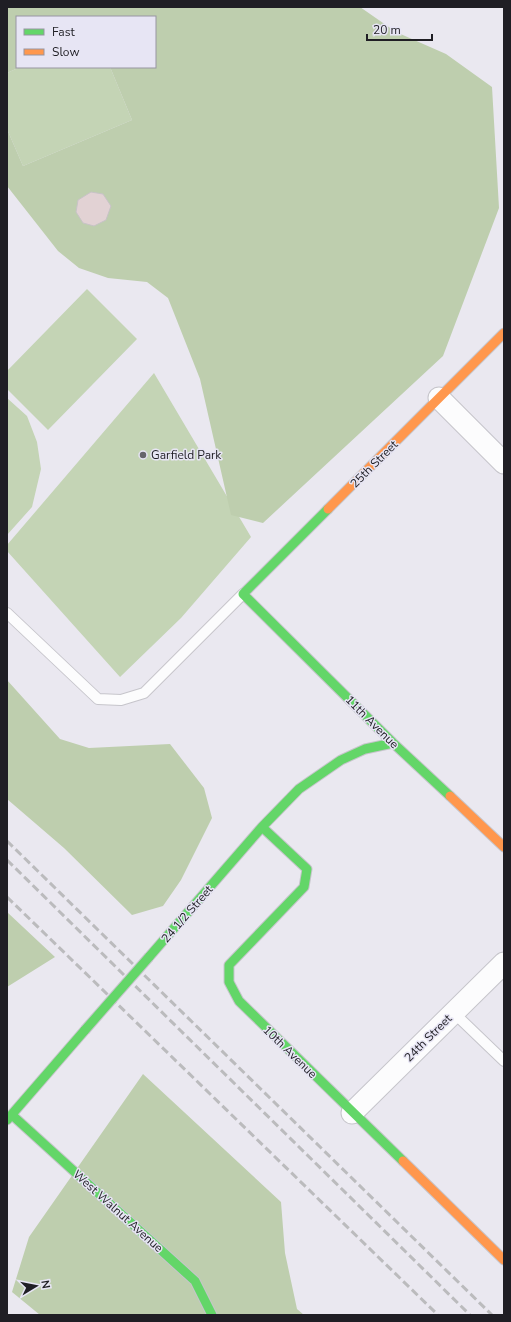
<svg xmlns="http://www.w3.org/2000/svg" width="511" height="1322" font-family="'Nunito Sans',sans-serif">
  <rect width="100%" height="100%" fill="#eae8f0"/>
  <path fill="#c4d4b5" d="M20,67H110L132,120L23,166L7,129V73Z
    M87,289L137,339L48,430L7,389V371Z
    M154,373L251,537L181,618L120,677L7,551V545Z
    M7,398L27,416L37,442L41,469L32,507L7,535Z"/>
  <path fill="#beceae" d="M7,7H360L396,32L446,54L492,87L499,208L443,356L263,523L231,515L200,379L168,298L147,282L108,278L79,268L58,251L7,186V129L23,166L132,120L110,67H155V17H17V67H20L7,73Z
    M7,680L60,739L89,748L170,744L204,788L212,818L181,880L163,906L132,915L64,848L7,799Z
    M7,912L55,957L7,987Z
    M143,1074L281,1202L285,1253L297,1309L304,1315H40L12,1292L29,1237Z"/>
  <path fill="#e2d2d4" stroke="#c7c3c6" d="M91,192L103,194L111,206L106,220L94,226L83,223L76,212L78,200Z"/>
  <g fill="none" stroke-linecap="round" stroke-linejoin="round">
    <g stroke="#c6c5cb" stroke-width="12">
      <path id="lane" d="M7,613L98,699L121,700L144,693L243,594
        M454,1013L504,1061"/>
    </g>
    <g stroke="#c6c5cb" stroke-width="23">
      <path id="street" d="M439,398L504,463
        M352,1113L504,963"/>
    </g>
    <g stroke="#c6c5cb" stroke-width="11">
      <path id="fast" d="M328,509L243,594L393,743L450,796
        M262,827L307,869L304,887L229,965V982L239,1001L403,1161
        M149,957L262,827L299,789L341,760L365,749L393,743
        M12,1115L195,1281L212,1315
        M7,1120L85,1030"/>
    </g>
    <g stroke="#c6c5cb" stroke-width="11">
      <path id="slow" d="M328,509L504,333
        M450,796L504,847
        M403,1161L504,1260"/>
    </g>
    <use href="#lane" stroke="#fcfcfd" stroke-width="10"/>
    <use href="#street" stroke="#fcfcfd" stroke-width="21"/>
    <use href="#fast" stroke="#63d668" stroke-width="9"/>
    <use href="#slow" stroke="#ff974d" stroke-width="9"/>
    <path stroke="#bbbbbd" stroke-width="3" stroke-dasharray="8 4" stroke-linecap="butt" d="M7,841L492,1315
      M7,860L470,1315
      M7,897L438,1315"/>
    <g stroke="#c6c5cb" stroke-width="11" stroke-linecap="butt">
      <path id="fast-bridge" d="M85,1030L149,957"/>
    </g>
    <use href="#fast-bridge" stroke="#63d668" stroke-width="9"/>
  </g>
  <circle fill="#66656b" stroke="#e7e5f4" stroke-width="1.5" cx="143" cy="455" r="4"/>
  <g text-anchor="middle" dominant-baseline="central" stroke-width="3" stroke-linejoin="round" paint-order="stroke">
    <g font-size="12" fill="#1f1e24" stroke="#e7e5f4" text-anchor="start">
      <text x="151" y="455">Garfield Park</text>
    </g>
    <g font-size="12" fill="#1f1e24" stroke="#e7e5f4">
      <text transform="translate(374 464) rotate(-45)">25th Street</text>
      <text transform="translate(372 722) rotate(45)">11th Avenue</text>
      <text transform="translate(187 914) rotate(-49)">24 1/2 Street</text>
      <text transform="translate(428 1038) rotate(-45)">24th Street</text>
      <text transform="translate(290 1052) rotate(44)">10th Avenue</text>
      <text transform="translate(118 1211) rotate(42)">West Walnut Avenue</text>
    </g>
  </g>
  <rect width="511" height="1322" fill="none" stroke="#1f1e24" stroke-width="16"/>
  <rect x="16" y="16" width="140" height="52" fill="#e7e5f4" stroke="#9795a1"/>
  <rect x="24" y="29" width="20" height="6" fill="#63d668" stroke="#9795a1"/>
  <text x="52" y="36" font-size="12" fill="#1f1e24">Fast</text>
  <rect x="24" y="49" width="20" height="6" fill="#ff974d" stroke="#9795a1"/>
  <text x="52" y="56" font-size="12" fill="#1f1e24">Slow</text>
  <g transform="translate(36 1286) rotate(80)" stroke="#e7e5f4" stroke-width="3" paint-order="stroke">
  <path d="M0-3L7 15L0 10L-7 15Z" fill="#1f1e24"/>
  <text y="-6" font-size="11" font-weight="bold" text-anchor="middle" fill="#1f1e24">N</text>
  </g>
  <path d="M367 34v6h65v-6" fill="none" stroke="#1f1e24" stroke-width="2"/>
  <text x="373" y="34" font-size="12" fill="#1f1e24" stroke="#e7e5f4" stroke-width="3" paint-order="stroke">20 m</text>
</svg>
